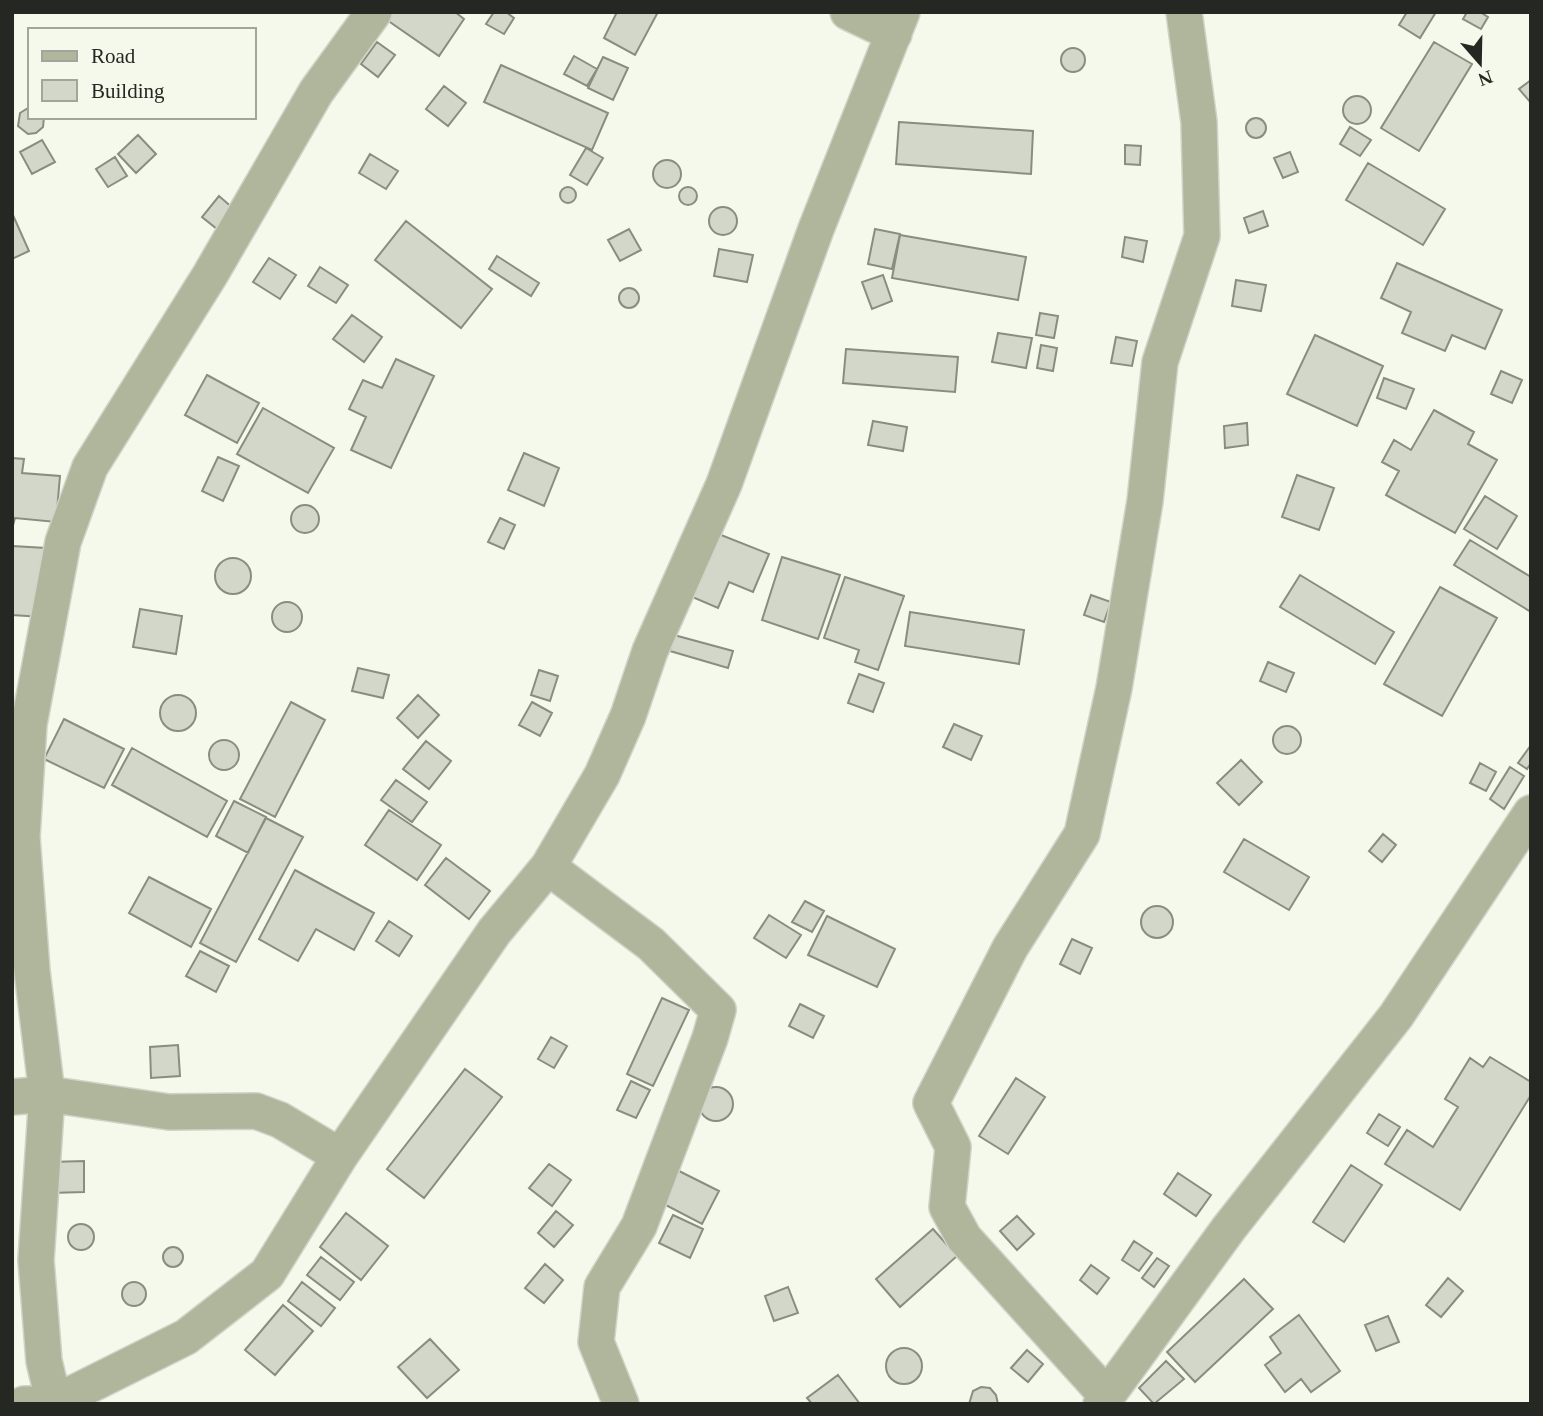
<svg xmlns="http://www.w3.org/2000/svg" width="1543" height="1416" font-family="'Times New Roman',serif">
  <rect width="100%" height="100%" fill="#f5f9eb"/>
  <path fill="#d3d7c9" stroke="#898d80" stroke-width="2" d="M392,12H455L464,19L439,56L387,20Z
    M494,12H506L514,18L504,34L486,24Z
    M617,12H658L635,55L604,38Z
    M1407,12H1436L1420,38L1399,25Z
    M1467,12H1480L1488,17L1481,29L1463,19Z
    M377,42L395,55L378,77L361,64Z
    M1434,42L1472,64L1419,151L1381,128Z
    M1061 60a12 12 0 1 1 24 0a12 12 0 1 1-24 0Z
    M574,56L597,69L587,86L564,74Z
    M603,57L628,68L613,100L588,88Z
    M501,65L608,113L592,150L484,102Z
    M1531,80V103L1519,89Z
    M444,86L466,103L448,126L426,109Z
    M1343 110a14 14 0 1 1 28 0a14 14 0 1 1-28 0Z
    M28,108L30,117H44L43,127L36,133L28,134L18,126L20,113Z
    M1246 128a10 10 0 1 1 20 0a10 10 0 1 1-20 0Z
    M899,122L1033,131L1031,174L896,164Z
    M1350,127L1371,140L1360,156L1340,144Z
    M138,135L156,154L136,173L118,154Z
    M42,140L55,162L32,174L20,152Z
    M1125,145L1141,146L1140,165L1125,164Z
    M586,148L603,158L587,185L570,175Z
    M1290,152L1298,172L1283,178L1274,158Z
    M370,154L398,171L386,189L359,173Z
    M115,157L127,176L108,187L96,169Z
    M653 174a14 14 0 1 1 28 0a14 14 0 1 1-28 0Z
    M1368,163L1445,209L1423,245L1346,200Z
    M679 196a9 9 0 1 1 18 0a9 9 0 1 1-18 0Z
    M560 195a8 8 0 1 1 16 0a8 8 0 1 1-16 0Z
    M219,196L234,209L217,229L202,217Z
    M709 221a14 14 0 1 1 28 0a14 14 0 1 1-28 0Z
    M1263,211L1268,226L1249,233L1244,218Z
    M12,213L29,251L12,259Z
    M406,221L492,289L461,328L375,260Z
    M629,229L641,250L620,261L608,240Z
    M875,229L900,234L892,269L868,264Z
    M900,235L1026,257L1018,300L892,278Z
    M1125,237L1147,241L1143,262L1122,257Z
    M719,249L753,255L747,282L714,276Z
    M497,256L539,283L531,296L489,269Z
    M269,258L296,275L280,299L253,282Z
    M1397,263L1502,310L1485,349L1452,335L1445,351L1402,333L1411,312L1381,298Z
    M320,267L348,285L336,303L308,286Z
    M883,275L892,301L872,309L862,282Z
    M1236,280L1266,285L1261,311L1232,306Z
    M619 298a10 10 0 1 1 20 0a10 10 0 1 1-20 0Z
    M1040,313L1058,316L1054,338L1036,335Z
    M352,315L382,337L364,362L333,339Z
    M998,333L1032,338L1026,368L992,362Z
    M1315,335L1383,366L1357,426L1287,394Z
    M1116,337L1137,341L1132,366L1111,363Z
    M1041,345L1057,348L1053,371L1037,368Z
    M846,349L958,357L955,392L843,383Z
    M396,359L434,376L391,468L351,450L366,417L349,409L363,380L382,388Z
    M1501,371L1522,380L1512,403L1491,394Z
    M207,375L259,403L237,443L185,415Z
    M1384,378L1414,389L1406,409L1377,398Z
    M263,408L334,448L308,493L237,454Z
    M1434,410L1474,432L1468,444L1497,460L1455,533L1386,495L1399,471L1382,462L1394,440L1411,450Z
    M873,421L907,427L903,451L868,445Z
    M1247,423L1248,445L1225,448L1224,426Z
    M524,453L559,468L544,506L508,490Z
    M218,457L239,466L223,501L202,491Z
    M12,458L24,459L22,473L60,476L56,522L15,518L12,529Z
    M1297,475L1334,488L1319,530L1282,517Z
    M1485,496L1517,516L1497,549L1464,529Z
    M291 519a14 14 0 1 1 28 0a14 14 0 1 1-28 0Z
    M500,518L515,525L504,549L488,542Z
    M716,533L769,554L753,592L729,582L718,608L690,596Z
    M1470,540L1531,577V612L1454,565Z
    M12,546L46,548L42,617L12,615Z
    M782,557L840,575L818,639L762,620Z
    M215 576a18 18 0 1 1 36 0a18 18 0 1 1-36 0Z
    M1300,575L1394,632L1375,664L1280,607Z
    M845,577L904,596L878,670L855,662L859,650L824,638Z
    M1440,587L1497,618L1442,716L1384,684Z
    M1091,595L1111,602L1104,622L1084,615Z
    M272 617a15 15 0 1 1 30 0a15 15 0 1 1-30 0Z
    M140,609L182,616L176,654L133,647Z
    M910,612L1024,630L1019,664L905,646Z
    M674,635L733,651L728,668L670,651Z
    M1268,662L1294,673L1286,692L1260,681Z
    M358,668L389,675L383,698L352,691Z
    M539,670L558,676L550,701L531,695Z
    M859,674L884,683L873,712L848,703Z
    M160 713a18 18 0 1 1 36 0a18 18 0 1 1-36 0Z
    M418,695L439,715L418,738L397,718Z
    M291,702L325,720L275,817L240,799Z
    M532,702L552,713L540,736L519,725Z
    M64,719L124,749L104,788L44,759Z
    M954,724L982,736L971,760L943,747Z
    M1273 740a14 14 0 1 1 28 0a14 14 0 1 1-28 0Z
    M209 755a15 15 0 1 1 30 0a15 15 0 1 1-30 0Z
    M426,741L451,761L429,789L403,769Z
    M1531,745V763L1527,769L1518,763Z
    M132,748L227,801L207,837L112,785Z
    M1241,760L1262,782L1239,805L1217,783Z
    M1480,763L1496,772L1486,791L1470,783Z
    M1510,767L1524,776L1504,809L1490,799Z
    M396,780L427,802L412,822L381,800Z
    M234,801L266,817L248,853L216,836Z
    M389,810L441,845L417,880L365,845Z
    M266,818L303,837L236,962L200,943Z
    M1383,834L1396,845L1382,862L1369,851Z
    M1244,839L1309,877L1289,910L1224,872Z
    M446,858L490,891L469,919L425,885Z
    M295,870L374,913L354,950L316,929L298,961L259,939Z
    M149,877L211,909L191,947L129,913Z
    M805,901L824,911L812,932L792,922Z
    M1141 922a16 16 0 1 1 32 0a16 16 0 1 1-32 0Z
    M769,915L801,935L786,958L754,938Z
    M827,916L895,949L877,987L808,955Z
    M389,921L412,936L399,956L376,941Z
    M1072,939L1092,948L1080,974L1060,964Z
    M200,951L229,966L216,992L186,976Z
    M662,998L689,1010L653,1086L627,1074Z
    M800,1004L824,1016L813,1038L789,1026Z
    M551,1037L567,1046L554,1068L538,1059Z
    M178,1045L180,1076L151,1078L150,1047Z
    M1490,1057L1531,1082V1095L1460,1210L1385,1164L1407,1130L1433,1147L1458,1107L1445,1099L1470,1058L1483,1067Z
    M465,1069L502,1097L424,1198L387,1169Z
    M1016,1078L1045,1097L1008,1154L979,1136Z
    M631,1081L650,1090L636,1118L617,1110Z
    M699 1104a17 17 0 1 1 34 0a17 17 0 1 1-34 0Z
    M1379,1114L1400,1127L1388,1146L1367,1133Z
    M84,1161V1192L50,1193V1162Z
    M549,1164L571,1180L552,1206L529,1188Z
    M1351,1165L1382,1185L1344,1242L1313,1222Z
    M677,1170L719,1191L702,1224L660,1202Z
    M1178,1173L1211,1195L1196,1216L1164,1194Z
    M556,1211L573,1225L554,1247L538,1233Z
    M346,1213L388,1246L361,1280L320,1247Z
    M673,1215L703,1229L690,1258L659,1243Z
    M1017,1216L1034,1234L1017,1250L1000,1231Z
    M68 1237a13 13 0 1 1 26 0a13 13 0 1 1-26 0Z
    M933,1229L957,1256L900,1307L876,1279Z
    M1134,1241L1152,1253L1139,1271L1122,1260Z
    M163 1257a10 10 0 1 1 20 0a10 10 0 1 1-20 0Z
    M321,1257L354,1282L340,1300L307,1275Z
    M1157,1258L1169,1266L1154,1287L1142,1278Z
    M545,1264L563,1280L544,1303L525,1288Z
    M1091,1265L1109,1278L1097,1294L1080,1280Z
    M1448,1278L1463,1291L1441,1317L1426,1305Z
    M1244,1279L1273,1309L1195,1382L1167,1352Z
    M302,1282L335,1308L321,1326L288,1301Z
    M122 1294a12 12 0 1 1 24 0a12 12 0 1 1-24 0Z
    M788,1287L798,1313L774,1321L765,1296Z
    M283,1305L313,1331L275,1375L245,1350Z
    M1299,1315L1340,1371L1311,1392L1301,1379L1285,1392L1265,1365L1281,1353L1270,1337Z
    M1388,1316L1399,1342L1376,1351L1365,1325Z
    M430,1339L459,1370L427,1398L398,1367Z
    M886 1366a18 18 0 1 1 36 0a18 18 0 1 1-36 0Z
    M1027,1350L1043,1364L1028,1382L1011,1368Z
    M1166,1361L1184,1379L1154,1404L1139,1388Z
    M838,1375L860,1404H812L807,1398Z
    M981,1387L990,1388L996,1395L998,1404H969L973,1391Z"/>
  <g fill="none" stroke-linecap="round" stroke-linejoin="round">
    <g stroke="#d0d3c7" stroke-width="38">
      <path id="street" d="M848,12L894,34
        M548,867L651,944L718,1010L710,1038L639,1226L602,1287L596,1342L621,1404
        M12,1097L47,1094L169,1112L256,1111L280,1120L340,1156
        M1107,1396L964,1238L947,1207L953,1147L931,1103L1010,948L1082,834L1114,688L1145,501L1160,362L1202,236L1199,122L1184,12
        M54,1403L44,1361L36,1260L47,1094L32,971L22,837L29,724L63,542L90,467L210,275L316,92L374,12
        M24,1404L54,1403L186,1337L267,1274L340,1156L494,932L548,867L602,775L628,716L650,651L724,484L816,229L902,12
        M1101,1404L1229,1228L1396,1016L1531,813"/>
    </g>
    <use href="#street" stroke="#afb69b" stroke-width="35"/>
  </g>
  <rect width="1543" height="1416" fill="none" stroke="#252722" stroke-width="28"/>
  <rect x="28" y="28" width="228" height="91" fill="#f5f9eb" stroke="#a2a59b" stroke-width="2"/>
  <rect x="42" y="51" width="35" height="10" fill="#afb69b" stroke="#a2a59b" stroke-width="2"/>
  <text x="91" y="63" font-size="21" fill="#252722">Road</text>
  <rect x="42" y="80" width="35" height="21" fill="#d3d7c9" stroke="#a2a59b" stroke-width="2"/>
  <text x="91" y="98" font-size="21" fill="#252722">Building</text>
  <g transform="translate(1480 63) rotate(160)" stroke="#f5f9eb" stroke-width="5" paint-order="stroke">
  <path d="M0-5L12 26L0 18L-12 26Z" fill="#252722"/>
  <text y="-10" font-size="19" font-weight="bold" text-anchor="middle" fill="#252722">N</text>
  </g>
</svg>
